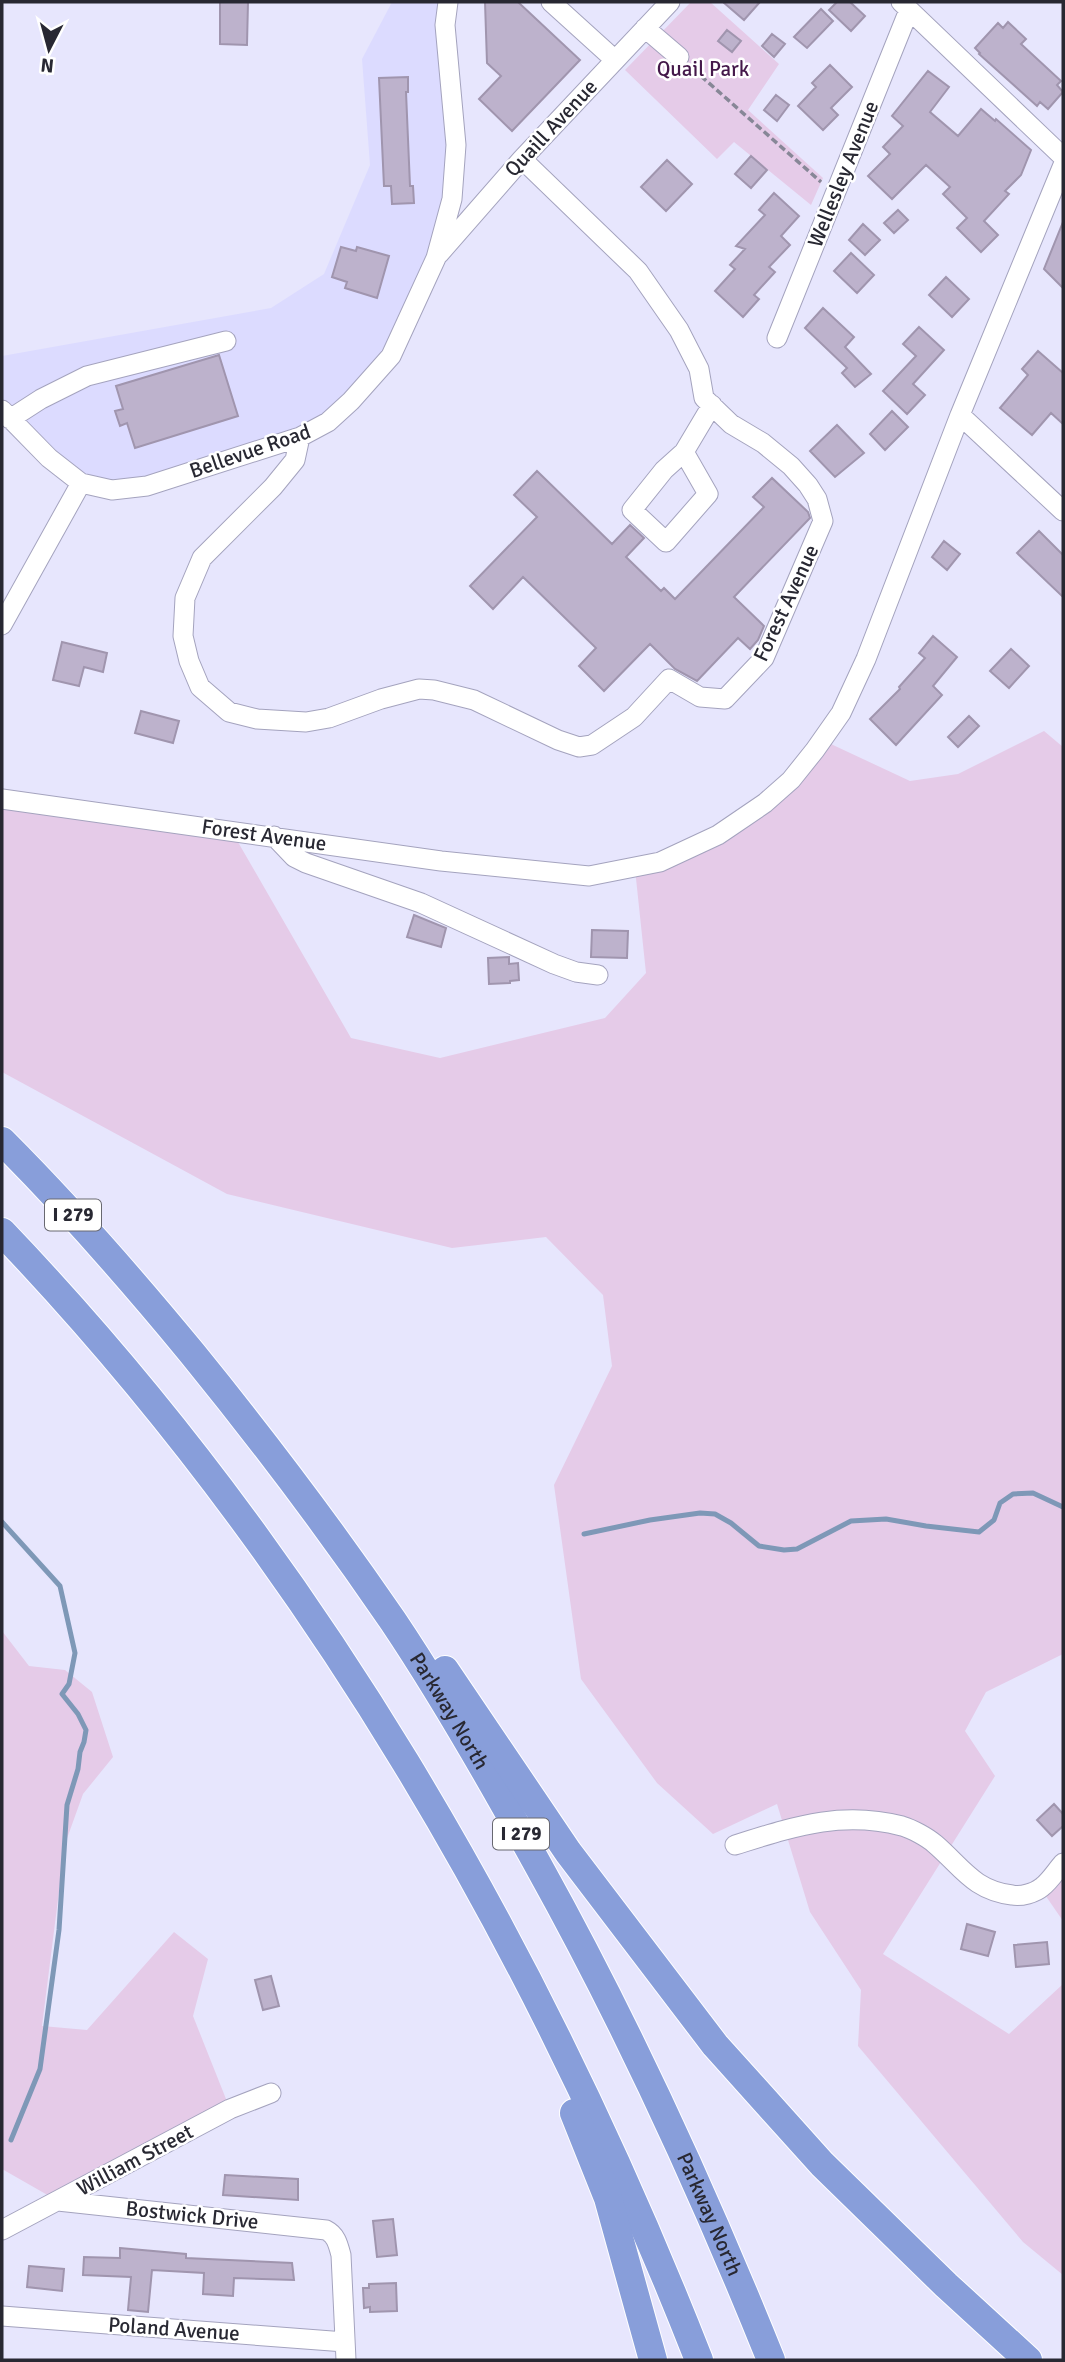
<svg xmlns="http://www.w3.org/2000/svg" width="1065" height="2362" font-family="Signika,sans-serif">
  <rect width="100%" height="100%" fill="#e7e6fd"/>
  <path fill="#dcdbff" d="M392,2H448L452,199L391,356L328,422L147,486L81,483L2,410V356L271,308L324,274L370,165L362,59Z"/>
  <path fill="#e5cbe8" d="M691,2H710L779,64L748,110L823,178L811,205L734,142L717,159L625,70Z
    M1044,731L1063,747V1654L986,1692L965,1731L995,1776L883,1954L1009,2034L1063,1984V2275L1023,2242L858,2046L861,1990L810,1912L777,1804L713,1834L657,1783L581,1679L554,1485L612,1366L603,1295L546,1237L452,1248L227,1194L2,1072V799L231,830L351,1038L440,1058L605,1018L646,973L635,869L718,835L824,738L833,745L910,781L958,774Z
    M2,1631L29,1666L65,1670L92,1692L113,1757L83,1794L65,1844L42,2026L87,2030L174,1932L208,1959L193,2016L230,2109L58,2201L2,2169Z
    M1063,1863V1921L1041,1889Z"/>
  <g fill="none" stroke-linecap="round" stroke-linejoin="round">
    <path stroke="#7e98b7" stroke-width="5" d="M2,1522L60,1586L75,1653L69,1684L62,1694L78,1714L86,1730L84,1742L80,1752L78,1769L67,1805L59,1930L40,2069L11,2140
      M584,1534L650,1520L700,1513L715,1514L731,1523L759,1546L784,1550L797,1549L851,1521L886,1519L926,1526L979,1532L994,1520L1000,1503L1013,1494L1033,1493L1063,1507"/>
  </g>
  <path fill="#bdb2cc" stroke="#a095ae" stroke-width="2" d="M220,2H248L247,45L220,44Z
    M485,2H518L580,60L512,131L479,99L501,76L487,63Z
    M723,2H760L744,20Z
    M837,2H850L865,16L851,31L829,10Z
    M821,9L833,21L807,48L794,37Z
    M1008,22L1026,39L1021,44L1061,81L1057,85L1063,92L1048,109L1040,102L1037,106L979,54L980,53L975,48L998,23L1003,28Z
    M727,30L741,41L732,52L718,41Z
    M772,34L785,44L774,57L762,46Z
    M830,65L852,87L831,108L838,115L823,130L798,106L816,87L812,83Z
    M928,71L949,87L930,112L958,136L981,109L995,121L996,119L1031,150L1021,175L1005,191L1009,194L984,221L998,235L981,252L957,228L967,218L943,194L950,187L926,165L892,199L868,176L890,154L883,147L903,126L892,116Z
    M408,77V92H406L410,186H413L414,203L392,204L391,186H384L379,78Z
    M776,95L789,105L777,121L764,110Z
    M751,156L767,170L751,188L735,174Z
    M667,160L692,184L666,211L641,187Z
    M774,193L799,216L781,236L790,245L769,267L775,272L754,295L759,299L743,317L715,291L735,269L730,265L745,249L736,246L765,215L759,210Z
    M898,210L908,220L894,233L884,223Z
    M1063,222V288L1044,269Z
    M863,224L880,240L865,255L849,240Z
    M341,247L356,251L357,247L389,256L377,298L345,288L347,282L332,277Z
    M851,253L874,275L857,293L834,271Z
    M946,277L969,299L952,317L929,295Z
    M823,308L854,337L845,347L871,374L855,387L842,373L847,368L805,328Z
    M919,327L944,350L913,384L925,395L907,414L883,391L916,356L903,344Z
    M1038,351L1063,373V424L1051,413L1032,435L1000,408L1028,375L1022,369Z
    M219,355L238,416L135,448L127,423L120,426L115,411L123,409L116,386Z
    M892,411L908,427L885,450L870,434Z
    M837,425L864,453L835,477L810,451Z
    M537,471L612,544L630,525L644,538L626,557L661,591L664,588L675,599L764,507L753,497L772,478L808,512L810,518L734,597L764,626L758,640L750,649L738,638L697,681L675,669L650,644L604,691L579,666L596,648L523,577L493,609L470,586L537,517L514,495Z
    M1039,531L1063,555V597L1017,553Z
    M944,541L960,554L947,570L932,557Z
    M933,636L957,657L933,686L942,695L896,745L870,719L900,689L899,687L925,658L919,653Z
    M62,642L107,653L103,672L84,667L79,686L53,680Z
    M1011,649L1029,666L1009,688L990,671Z
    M141,711L179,721L173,743L135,733Z
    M969,716L979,726L958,747L948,737Z
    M414,915L446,928L441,947L407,937Z
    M592,930L628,931L627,958L591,957Z
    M509,957V964L518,963L519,980L510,981V983L489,984L488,958Z
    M1054,1804L1063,1814V1826L1052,1836L1037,1820Z
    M967,1924L995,1932L988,1956L961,1949Z
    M1047,1942L1049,1964L1016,1967L1014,1945Z
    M271,1976L279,2006L263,2010L255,1980Z
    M225,2175L298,2179V2200L223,2195Z
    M393,2219L397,2255L377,2257L373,2221Z
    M120,2248L186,2254V2258L292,2263L294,2280L234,2278L233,2296L203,2294L204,2273L152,2270L148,2312L128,2310L131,2277L83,2275L84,2257L120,2258Z
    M29,2266L64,2269L62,2291L27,2287Z
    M396,2283L397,2311L370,2312V2307L364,2308L363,2288H369V2284Z"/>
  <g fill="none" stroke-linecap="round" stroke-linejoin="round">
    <g stroke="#a4a3be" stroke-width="21">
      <path id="minor" d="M551,2L615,60
        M901,2L1063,157
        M645,28L679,57
        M439,254L522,159L670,2
        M777,338L909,10
        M2,410L49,458L81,483L112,490L147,486L300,437L328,422L351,401L391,356L436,258L452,199L456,145L445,25L448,2
        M960,415L1063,511
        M10,419L41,399L87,376L226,341
        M300,437L295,460L273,487L202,558L185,598L183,636L189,661L200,687L229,712L257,719L306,722L329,718L381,699L419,689L434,690L474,700L558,740L579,747L592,745L634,717L669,679L700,697L725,699L764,658L823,521L817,499L808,485L791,466L763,443L731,424L704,398L699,369L679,330L638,271L522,159
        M684,452L664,470L632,510L666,542L708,494L684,452L712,405
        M2,625L81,483
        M2,799L441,861L589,876L660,862L718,835L765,803L791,780L815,750L841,713L866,659L960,415L1063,165
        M274,836L294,857L306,863L421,903L554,964L576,972L598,975
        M735,1845C793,1827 841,1810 902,1826C912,1829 927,1837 935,1844C962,1867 973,1890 1012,1895C1021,1897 1035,1893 1042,1887C1050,1881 1056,1871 1063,1863
        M58,2201L326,2230C336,2235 338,2244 341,2255L346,2360
        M2,2230L230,2109L271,2093
        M2,2316L345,2342"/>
    </g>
    <g stroke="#fff" stroke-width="30">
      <g id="highway">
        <path id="s1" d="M2,1141C69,1208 131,1279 192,1353C262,1439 330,1529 393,1621C446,1700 493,1783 538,1865C627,2025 703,2191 771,2360"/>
        <path d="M2,1232C310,1554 537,1947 699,2360"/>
        <path d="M445,1670L568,1852L715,2045L822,2164L946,2285L1028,2360"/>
        <path d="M574,2113L608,2198L653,2360"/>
      </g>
    </g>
    <path stroke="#878797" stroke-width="3.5" stroke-dasharray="7 3.5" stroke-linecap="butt" d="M693,69L821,182"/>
    <use href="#minor" stroke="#fff" stroke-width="19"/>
    <use href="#highway" stroke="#889eda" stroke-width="28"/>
  </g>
  <g text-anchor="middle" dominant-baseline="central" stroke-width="5" stroke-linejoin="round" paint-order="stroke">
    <g fill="#fff" stroke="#686870" stroke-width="2">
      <rect x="45" y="1199.5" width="56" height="31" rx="5"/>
      <rect x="493" y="1818.5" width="56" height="31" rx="5"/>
    </g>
    <g font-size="19" font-weight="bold" fill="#282832">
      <text x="73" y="1215">I 279</text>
      <text x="521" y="1834">I 279</text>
    </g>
    <g font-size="21" fill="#44184a" stroke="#fff">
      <text x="703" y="69">Quail Park</text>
    </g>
    <g font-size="21" fill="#282832" stroke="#fff">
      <text transform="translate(551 128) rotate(-47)">Quaill Avenue</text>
      <text transform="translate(843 174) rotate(-68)">Wellesley Avenue</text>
      <text transform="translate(250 451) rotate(-19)">Bellevue Road</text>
      <text transform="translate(786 603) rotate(-65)">Forest Avenue</text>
      <text transform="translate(264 835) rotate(8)">Forest Avenue</text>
      <text stroke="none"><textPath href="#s1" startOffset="726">Parkway North</textPath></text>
      <text transform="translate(135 2160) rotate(-28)">William Street</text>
      <text stroke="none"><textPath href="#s1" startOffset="1293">Parkway North</textPath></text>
      <text transform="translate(192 2215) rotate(6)">Bostwick Drive</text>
      <text transform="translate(174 2329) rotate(4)">Poland Avenue</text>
    </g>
  </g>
  <rect width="1065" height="2362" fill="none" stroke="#282832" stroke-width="7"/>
  <g transform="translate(49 49) rotate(186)" stroke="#ffffff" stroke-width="5" paint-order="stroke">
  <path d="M0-5L12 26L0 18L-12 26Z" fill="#282832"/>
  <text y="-10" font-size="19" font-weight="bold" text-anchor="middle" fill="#282832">N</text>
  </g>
</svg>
